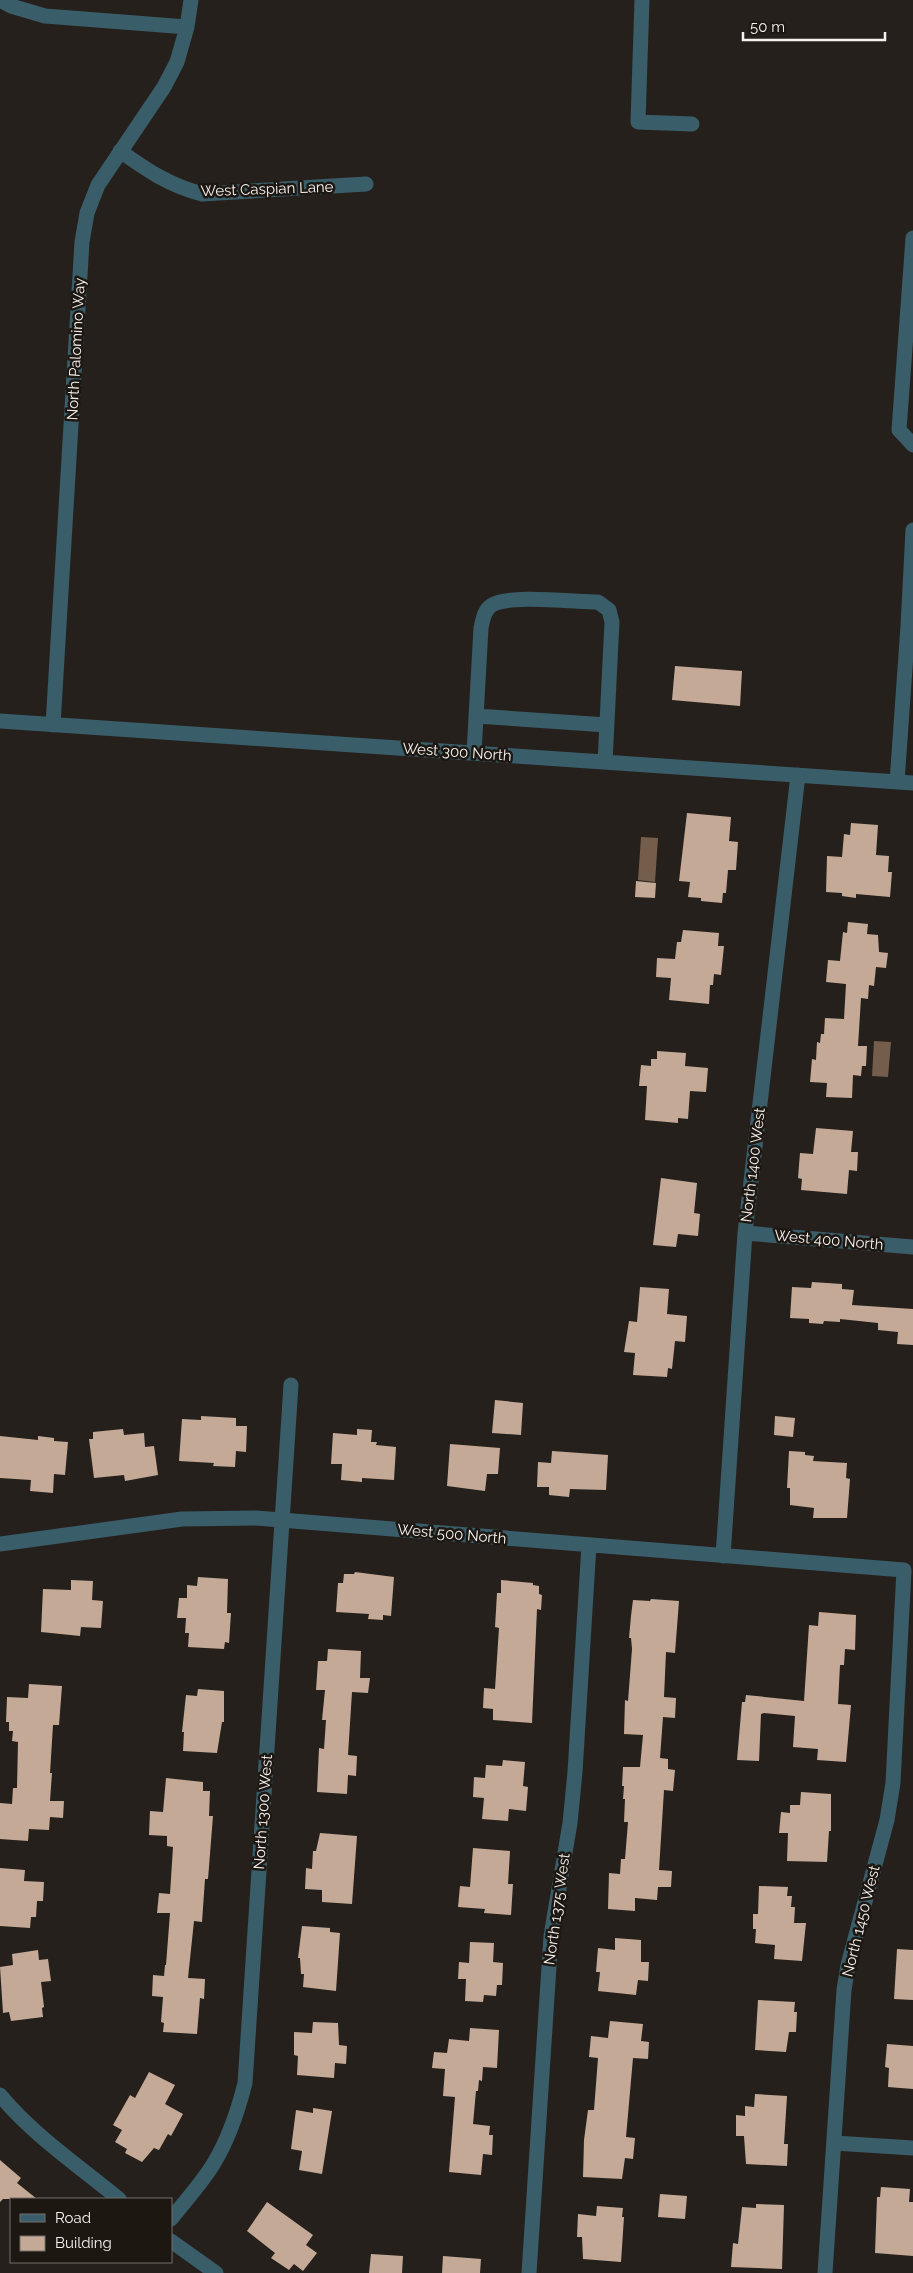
<svg xmlns="http://www.w3.org/2000/svg" width="913" height="2273" font-family="Raleway,sans-serif">
  <rect width="100%" height="100%" fill="#26201c"/>
  <path fill="#755d4c" d="M641,837L658,838L655,882L638,880Z
    M874,1041L891,1042L888,1077L872,1076Z"/>
  <path fill="#c4aa96" d="M675,666L742,671L740,706L672,700Z
    M687,813L731,817L729,841L738,842L736,870H728L726,893H723L722,903L701,901V898L688,897L690,882L679,881Z
    M851,823L878,825L876,855L889,856L888,872H892L890,897L856,894V898L842,896V893L826,892L827,856L842,857L844,834L850,835Z
    M636,881L656,883L655,898L635,897Z
    M848,922L868,924L867,934L878,935L879,952L888,953L886,968L876,967L874,986L869,985L868,999L861,998L858,1046H867L866,1066H862L861,1076L853,1075L852,1098L826,1097L827,1083L810,1082L812,1059L816,1060L817,1042L820,1043L821,1034H824L825,1018L844,1019L846,984L826,982L828,960L840,961L843,932L847,933Z
    M683,930L719,933L718,946H724L721,975L714,974L713,985H710L709,1004L669,1000L671,978L656,977L657,958L675,959L677,942H681Z
    M657,1051L686,1053L685,1066L708,1068L706,1092L690,1091L688,1119L678,1118V1123L645,1120L647,1086H639L641,1065L651,1066V1059H657Z
    M816,1128L853,1131L851,1152H858L857,1171L849,1170L847,1194L801,1190L802,1179L798,1178L800,1153L813,1154Z
    M661,1178L697,1183L694,1213L700,1214L698,1236L678,1234L676,1247L653,1245Z
    M812,1282L842,1284V1289L854,1290L852,1305L913,1309V1345L897,1344L898,1332L878,1330V1323L840,1319V1322L824,1321L823,1324L809,1323V1319L790,1318L792,1287L811,1288Z
    M640,1287L669,1289L667,1314L687,1316L685,1342L675,1341L672,1369L668,1368L667,1377L633,1375L635,1353L624,1352L629,1321L637,1322Z
    M495,1400L523,1403L521,1435L492,1433Z
    M201,1416L236,1418V1426H247L246,1452L236,1451L235,1467L213,1466L214,1463L179,1461L182,1419L201,1420Z
    M775,1416L795,1418L793,1437L774,1435Z
    M123,1429L124,1435L144,1433L145,1447L154,1446L158,1475L125,1481L124,1475L94,1478L89,1439H93V1432Z
    M357,1429L372,1430L371,1442H377L376,1445L396,1447L394,1480L362,1478V1482L341,1480L342,1464H331L333,1433L357,1435Z
    M0,1436L38,1440V1436L54,1438V1441L68,1442L65,1475L54,1474L53,1493L30,1491L31,1480L0,1478Z
    M450,1444L500,1448L498,1474H487L485,1491L447,1486Z
    M552,1451L608,1455L606,1490L570,1489L569,1497L549,1495V1487H537L538,1462L551,1463Z
    M789,1451L805,1452V1455L814,1456L813,1461L847,1463L846,1478L850,1479L847,1518H813L814,1508L790,1505V1488H787Z
    M355,1572L394,1577L391,1616L383,1615V1620L368,1619L369,1614L336,1612L338,1583H343L344,1574H354Z
    M198,1577L228,1579L227,1613H231L229,1643L225,1642L224,1649L188,1647L189,1633H185L186,1618H177L179,1598H187V1585L197,1586Z
    M71,1580L93,1581L92,1600L103,1601L101,1628L81,1627L80,1636L41,1632L43,1589L71,1590Z
    M501,1580L533,1583V1585L539,1586V1594L542,1595L541,1610L537,1609L532,1723L493,1720V1709L483,1708L484,1688L495,1689L499,1628L495,1627L497,1593H501Z
    M651,1599L679,1601L675,1653L666,1652L664,1697L676,1698L675,1718L663,1717L660,1758L668,1759V1769L675,1770L673,1791L664,1790L659,1870L672,1871L671,1887H658L657,1900L635,1898V1911L608,1909L609,1873L620,1874L621,1859H625L628,1822H624L625,1799H623L624,1786H622L623,1767H640L643,1735L624,1734L625,1700L628,1701L632,1649L631,1638H629L631,1616L633,1600L650,1601Z
    M819,1612L856,1615L855,1650L845,1649L844,1665H840L838,1704L851,1705L846,1762L817,1760L818,1749L793,1747L795,1716L764,1713L761,1714L759,1761L737,1760L742,1702H745L746,1695L804,1701L809,1625L818,1626Z
    M328,1649L361,1651L360,1678H370L368,1693L352,1692L348,1755L357,1756L356,1776L348,1775L347,1794L317,1792L319,1748L324,1749L326,1720H322L325,1690H316L318,1661H327Z
    M29,1684L62,1686L59,1725H53L50,1773H52L50,1801H64L63,1818L50,1817L49,1830L29,1829L28,1841L0,1839V1803L12,1804L13,1788H17L18,1742L12,1741L13,1731H9V1722H6L7,1697L28,1698Z
    M198,1689L224,1691V1722H222L217,1753L183,1751L184,1732H182L186,1695L197,1696Z
    M503,1760L525,1762L523,1786L528,1787L526,1811L509,1809L508,1821L482,1819L484,1798L473,1797L474,1777L485,1778L486,1765L502,1766Z
    M166,1778L203,1782V1791H210L209,1816H213L208,1879H205L202,1922L194,1921L188,1978L205,1979L204,1999L200,1998L197,2034L163,2032L164,2023L161,2022L163,1997L152,1996L153,1975L164,1976L165,1965H166L170,1913H157L159,1893L170,1894L173,1847L167,1846V1836L149,1835L150,1811L163,1812Z
    M801,1792L831,1794V1831H829L827,1862L787,1861L788,1833H779L781,1812L790,1813V1805H800Z
    M320,1833L357,1836L352,1904L322,1902V1890L305,1889L306,1868L312,1869L313,1851H316Z
    M473,1848L510,1851L508,1884H513L511,1915L484,1913L485,1909L458,1907L460,1886L470,1887Z
    M0,1868L25,1870L24,1881L44,1882L43,1901H37L36,1917H31L30,1928L0,1926Z
    M759,1886L788,1887L787,1896H792L791,1907H795L794,1923H806L802,1961L774,1959L775,1945L755,1943L756,1929H753V1914H758Z
    M302,1926L330,1928V1932L340,1933L336,1991L303,1987L304,1974H301L300,1958H298Z
    M615,1938L641,1940V1962H649L648,1981L638,1980L636,1995L598,1991L600,1972H596L598,1948L615,1950Z
    M470,1942L494,1943L493,1962L503,1963L502,1985H497L496,1996L484,1995L483,2002L465,2001L466,1979H458L459,1962L469,1963Z
    M897,1949L913,1950V2000L894,1999Z
    M38,1950L39,1960L48,1959L51,1981L41,1982L44,2007L42,2008L43,2017L11,2021L9,2012L3,2013L0,1967L13,1965L12,1954Z
    M758,2000L795,2002L794,2012H797L796,2032H789L786,2052L755,2050Z
    M610,2021L643,2024L641,2041L649,2042L648,2059L633,2058L626,2137L635,2138L633,2159L625,2158L622,2179L583,2177L584,2140L588,2110H594L598,2058L589,2057L591,2036L608,2038Z
    M313,2022L338,2023L339,2045L347,2046L346,2064L335,2063L334,2078L297,2075L298,2056L294,2055V2032L312,2033Z
    M470,2028L499,2030L497,2068L483,2067L482,2081L479,2080L478,2091H476L473,2124L490,2126L489,2135H493L492,2155L483,2154L481,2175L449,2172L455,2097L443,2096L445,2069L432,2068L434,2052L447,2053L449,2039L469,2041Z
    M887,2044L913,2046V2089L888,2087L889,2068L885,2067Z
    M149,2072L175,2085L165,2104L183,2114L171,2136L168,2134L159,2150L154,2148L142,2162L125,2153L127,2149L115,2142L122,2130L113,2125L130,2095L135,2098Z
    M755,2094L787,2096L784,2144H788L787,2166L746,2164L744,2136H736V2115L745,2116V2106L754,2107Z
    M313,2108L332,2111L322,2174L299,2170L302,2151L291,2149L296,2110L313,2113Z
    M0,2160L21,2178L17,2183L37,2199H3L0,2202Z
    M881,2187L910,2189L909,2202H913V2256L875,2253L877,2197H880Z
    M660,2194L687,2196L685,2219L658,2217Z
    M267,2202L313,2235L306,2245L317,2253L303,2271L294,2264L289,2270L271,2258L275,2253L247,2231Z
    M756,2204L784,2205L782,2269L731,2267L733,2243L738,2244L742,2207L756,2208Z
    M597,2206L623,2208L622,2217H624L621,2262L583,2259L582,2237H577L578,2214L596,2216Z
    M371,2254L403,2256L402,2273H369Z
    M443,2256L481,2259L480,2273H442Z"/>
  <g fill="none" stroke-linecap="round" stroke-linejoin="round">
    <path stroke="#395d69" stroke-width="15" d="M0,0L11,6L45,16L187,27
      M642,0L638,122L692,124
      M120,151C148,171 169,185 202,194L366,184
      M913,238L899,430L913,445
      M908,626L913,530
      M476,716L607,725
      M0,721L913,783
      M53,725L82,242L87,213L98,185L164,87L177,62L187,27L191,0
      M474,753L481,628C483,619 484,610 492,605C510,594 575,602 598,602L609,610L612,622L605,762
      M897,782L908,626L913,627
      M745,1233L913,1247
      M0,1544L182,1519L256,1518L904,1570L893,1783L887,1820L848,1965L844,1990L825,2273
      M723,1556L745,1233L798,775
      M0,2095C33,2135 79,2166 119,2199
      M834,2143L913,2148
      M171,2219C185,2201 202,2183 214,2163C229,2138 238,2111 245,2083L291,1385
      M171,2241L216,2273
      M529,2273L551,1936L570,1823L575,1772L589,1545"/>
  </g>
  <g text-anchor="middle" dominant-baseline="central" stroke-width="5" stroke-linejoin="round" paint-order="stroke">
    <g font-size="15" fill="#f6f2ef" stroke="#1d1712">
      <text transform="translate(267 189) rotate(-2)">West Caspian Lane</text>
      <text transform="translate(76 349) rotate(-87)">North Palomino Way</text>
      <text transform="translate(457 752) rotate(4)">West 300 North</text>
      <text transform="translate(753 1165) rotate(-83)">North 1400 West</text>
      <text transform="translate(829 1240) rotate(5)">West 400 North</text>
      <text transform="translate(452 1534) rotate(5)">West 500 North</text>
      <text transform="translate(263 1812) rotate(-86)">North 1300 West</text>
      <text transform="translate(557 1909) rotate(-82)">North 1375 West</text>
      <text transform="translate(861 1921) rotate(-76)">North 1450 West</text>
    </g>
  </g>
  <rect x="10" y="2198" width="162" height="65" fill="#1d1712" stroke="#746f6a"/>
  <rect x="20" y="2214" width="25" height="8" fill="#395d69" stroke="#746f6a"/>
  <text x="55" y="2223" font-size="15" fill="#f6f2ef">Road</text>
  <rect x="20" y="2236" width="25" height="15" fill="#c4aa96" stroke="#746f6a"/>
  <text x="55" y="2248" font-size="15" fill="#f6f2ef">Building</text>
  <path d="M743 32v8h142v-8" fill="none" stroke="#f6f2ef" stroke-width="2.5"/>
  <text x="750" y="32" font-size="15" fill="#f6f2ef" stroke="#1d1712" stroke-width="4" paint-order="stroke">50 m</text>
</svg>
